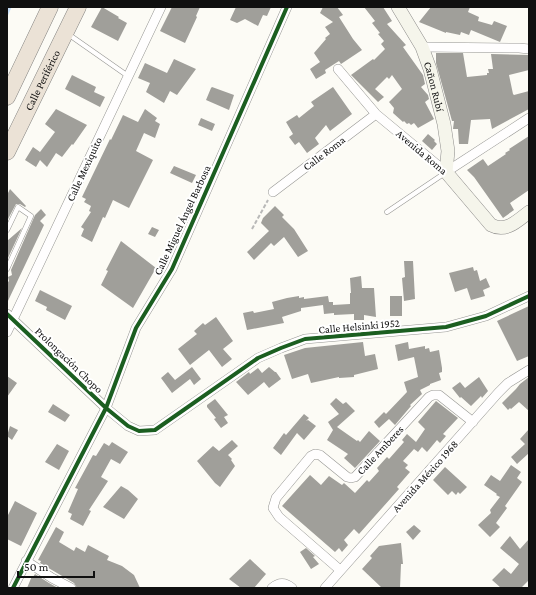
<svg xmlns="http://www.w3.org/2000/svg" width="536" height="595" font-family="'Crimson Pro',serif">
  <rect width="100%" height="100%" fill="#fcfbf5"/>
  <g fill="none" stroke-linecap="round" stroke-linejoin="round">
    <path stroke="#c8e0fa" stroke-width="3" d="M7,14L10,7"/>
  </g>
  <path fill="#a09f9a" d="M102,7L119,17L118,18L127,23L118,41L91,27Z
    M172,7H200L196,16L197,17L185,43L160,31Z
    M236,7H271L267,16L263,15L258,26L245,19L237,23L230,20Z
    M323,7H337L343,15L339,17L353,39L362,50L341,64L339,61L325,70L326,73L316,79L310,69L320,62L314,53L326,39L325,38L330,34L325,27L333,22L320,13Z
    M364,7H383L392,21L387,24L406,45L403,47L423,75L425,84L421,87L428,95L429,99L425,102L434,119L418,128L414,123L411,125L409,123L407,124L404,121L403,122L393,113L394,108L389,102L402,89L392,75L389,79L387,77L375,89L384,97L378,102L351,75L373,59L374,60L385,49L381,44L384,41L378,34L380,33L372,23L375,21Z
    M431,7H470L468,12L479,17L478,21L492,25L494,21L507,26L500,42L471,30L469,35L461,32L460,35L446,32V33L419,22Z
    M436,53H463L467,77L487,75V73H489L488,69H493L491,54L529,55V70L509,75L513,94L514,95L529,91V109L492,129L490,119L471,120L468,144H459L458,129H453L454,121H452L436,63Z
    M174,59L196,69L177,95L170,91L164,103L146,92L150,83L138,78L145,63L167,73Z
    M72,75L96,87L94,92L105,97L100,107L65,89Z
    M212,87L234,95L229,110L206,100L211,88Z
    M333,87L352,114L330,131L326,125L315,138L319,144L307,153L299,142L295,145L289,137L293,134L286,122L297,115L299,118L314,106L311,102Z
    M56,109L87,125L73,145L72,144L62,157L56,153L47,167L40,160L36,167L25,160L33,147L40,152L55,132L45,124Z
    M145,109L157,118L155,121L160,124L155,138L144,133L136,151L153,160L129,208L113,200L105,218L103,217L92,242L81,236L84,229L81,227L91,212L89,211L91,206L84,202L86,199L82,197L110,139L111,140L123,115L138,122Z
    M201,118L215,124L212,131L198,125Z
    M428,134L435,140L434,141L437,144L432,150L422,141Z
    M529,136V190L510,203L514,210L503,218L474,177L467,170L483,159L488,166L506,154L505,153L510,150L509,149Z
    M174,166L196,175L192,183L170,173Z
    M10,189L26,206L25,207L20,204H16L7,221V195Z
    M275,206L284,215L282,217L294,229L308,251L298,257L284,237L274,246L271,243L254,260L247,252L269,231L261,223L263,218Z
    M41,209L46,215L40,221L44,225L7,303V283L9,281L8,277L12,275L11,270L35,215Z
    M152,227L159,230L155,237L148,234Z
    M22,228L7,260V241Z
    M121,241L156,268L133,308L101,285L108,271L106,270Z
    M404,261H413L415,299L404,301L402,278L405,277Z
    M473,267L474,271L477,270L480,281L486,278L490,287L483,290L485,296L471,300L467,288L455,292L449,273Z
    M361,276L362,288H374L376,317L364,315V320H354V314L334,315V313L324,314L323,305L301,308V311L282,317L284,323L247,330L243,313L253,311L254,313L274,309L272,302L287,298L299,296V298L304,297V299L328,296L329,302H333V305L350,304V293H351L350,278Z
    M40,290L72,306L65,320L46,310L47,307L35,301Z
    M390,296H402V316H390Z
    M529,306V356L517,361L497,321Z
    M216,317L233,341L223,349L232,359L222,367L209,350L190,365L178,349L197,334L194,331L203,323L205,325Z
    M363,342L365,356L375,354L378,369L354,375V377L339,378V377L311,383L308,374L292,379L284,355L305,348Z
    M408,342L409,349L425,346V349L429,348L430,352L439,350L442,368V372L439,373L441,380L430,384V385L420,390L422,394L410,405L411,406L395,425L389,419L379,428L374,422L384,412L386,414L407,392L404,382L418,377L414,357L398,361L395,345Z
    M192,367L201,379L194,385L190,379L172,393L161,378L168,372L175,380Z
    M269,367L275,372H276L281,379L269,388L264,382L248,395L236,382L249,372L250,374L258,368L262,373Z
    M7,376L17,383L7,397Z
    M479,377L488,391L482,398L481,396L471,406L461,397L460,398L452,388L460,382L465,388Z
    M529,377V411L519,402L511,409L510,408L508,410L502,403L516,389L520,384Z
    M336,398L343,404L346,402L355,411L337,427L357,441L358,440L360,442L369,431L380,441L355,468L344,458L348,454L327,440L333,430L328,422L339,414L330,404Z
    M215,399L228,415L224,417L228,423L221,428L214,419L216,418L207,407V405Z
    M436,401L458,418L443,434L446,436L440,443L437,440L427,452L422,447L418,452L414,449L403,461L408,465L405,468L410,472L397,487L399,489L359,534L354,529L344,540L348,545L342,552L339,548L335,552L282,506L310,475L321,485L329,476L342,485L344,483L355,493L367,480L369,482L379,471L377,468L387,457L389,459L404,442L402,440L407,434L416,442L425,429L418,422Z
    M53,404L70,415L65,422L48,412Z
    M304,414L309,418L306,421L308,420L316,426L304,440L297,433L281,455L273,448L284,433L286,435Z
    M10,426L18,430L12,440L7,436Z
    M529,429V453L517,464L511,457L525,444L520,439Z
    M232,440L238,446L228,455L232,459L231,460L235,466L220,487L215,483L197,461L213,446L219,451Z
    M112,442L128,452L120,464L111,459L101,477L108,481L89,510L91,511L83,526L70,519L72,514L68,512L78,489L75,488L93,455L96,456L104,443L109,446Z
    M57,444L69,451L59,470L45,462Z
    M511,465L521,472L517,478L522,482L505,506L507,508L496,523L500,527L490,537L478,525L491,513L490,510L500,497L496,495L497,494L484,485L491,475L500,481Z
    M445,467L467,487L460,494L458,492L456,495L452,491L448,495L433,480Z
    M121,486L128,490L138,499L124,519L103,507Z
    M15,501L37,513L21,546L7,539V517Z
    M414,525L421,531L413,540L406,532Z
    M56,527L64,532L59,542L74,551L76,547L85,552L88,545L103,553L109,556L107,560L122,566L134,575L140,588H77L74,583L40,563L41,561L38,560Z
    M510,536L520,549L529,539V580L521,588H501L492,580L504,568L511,574L519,564L500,548Z
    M401,543L403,564H401L400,588H382L362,569L372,558L370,556L379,546Z
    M306,548L315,556L313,557L319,564L311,569L300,552Z
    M250,559L266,574L254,588H241L229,579Z
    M35,574L49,583L58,588H27L32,576L33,577Z"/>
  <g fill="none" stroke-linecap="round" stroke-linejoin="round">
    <g stroke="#969693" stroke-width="5.5">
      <path id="lane" d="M68,34L128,76
        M387,212L445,173
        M7,230L18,207L31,216L7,269"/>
    </g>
    <g stroke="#969693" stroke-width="10">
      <path id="street" d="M422,47L519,48L529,49
        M338,69L376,114L446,172L529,118
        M273,192L376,114
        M7,314L106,408L128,426L139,431L155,430L258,358L281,348L305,339L446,327L486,316L529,296
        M7,332L161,7
        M26,561L52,578L71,588
        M340,570L279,517L273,508L276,498L311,456L315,454L320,455L347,477L351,478L355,477L429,397L433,395H439L473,422
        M13,588L106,408L136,328L172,269L287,7
        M272,588C279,582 285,582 292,588
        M325,588L498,393L508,383L529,370"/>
    </g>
    <g stroke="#8d8c8a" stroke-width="14">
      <g id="secondary">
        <path id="s1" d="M398,7L422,47L430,69L444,124L448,151L446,172L491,225C506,233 517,221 529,212"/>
      </g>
    </g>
    <g stroke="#848380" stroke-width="17">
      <g id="highway">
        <path d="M7,97L50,7"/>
        <path id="s2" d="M7,152L78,7"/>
      </g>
    </g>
    <path stroke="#b9b9b8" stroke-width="2" stroke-dasharray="4 2" stroke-linecap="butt" d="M252,229L268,200"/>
    <use href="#lane" stroke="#fffefe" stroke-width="4.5"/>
    <use href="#street" stroke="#fffefe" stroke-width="9"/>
    <use href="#secondary" stroke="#f5f5eb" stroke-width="13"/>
    <use href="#highway" stroke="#ebe2d6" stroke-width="16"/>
    <g stroke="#fff" stroke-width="6">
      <path id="cycleway" d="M7,314L106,408L128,426L139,431L155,430L258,358L281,348L305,339L446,327L486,316L529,296
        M13,588L106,408L136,328L172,269L287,7"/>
    </g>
    <use href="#cycleway" stroke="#1b5e20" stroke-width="4"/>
  </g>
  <g text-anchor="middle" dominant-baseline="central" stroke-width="4" stroke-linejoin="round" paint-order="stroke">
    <g font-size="11" fill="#101010" stroke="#fff">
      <text stroke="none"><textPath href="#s2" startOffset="80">Calle Periférico</textPath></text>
      <text stroke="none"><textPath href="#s1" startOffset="88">Cañon Rubí</textPath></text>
      <text transform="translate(422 152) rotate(40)">Avenida Roma</text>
      <text transform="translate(324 153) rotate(-37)">Calle Roma</text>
      <text transform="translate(84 169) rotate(-65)">Calle Mexiquito</text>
      <text transform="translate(182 220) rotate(-65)">Calle Miguel Ángel Barbosa</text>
      <text transform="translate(359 326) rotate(-5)">Calle Helsinki 1952</text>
      <text transform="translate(69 360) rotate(44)">Prolongación Chopo</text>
      <text transform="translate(380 450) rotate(-47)">Calle Amberes</text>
      <text transform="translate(425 476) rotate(-48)">Avenida México 1968</text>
    </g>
  </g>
  <rect width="536" height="595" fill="none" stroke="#101010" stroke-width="16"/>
  <path d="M18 571v6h76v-6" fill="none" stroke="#101010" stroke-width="2"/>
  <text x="24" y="571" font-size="12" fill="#101010" stroke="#ffffff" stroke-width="3" paint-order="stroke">50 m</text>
</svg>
